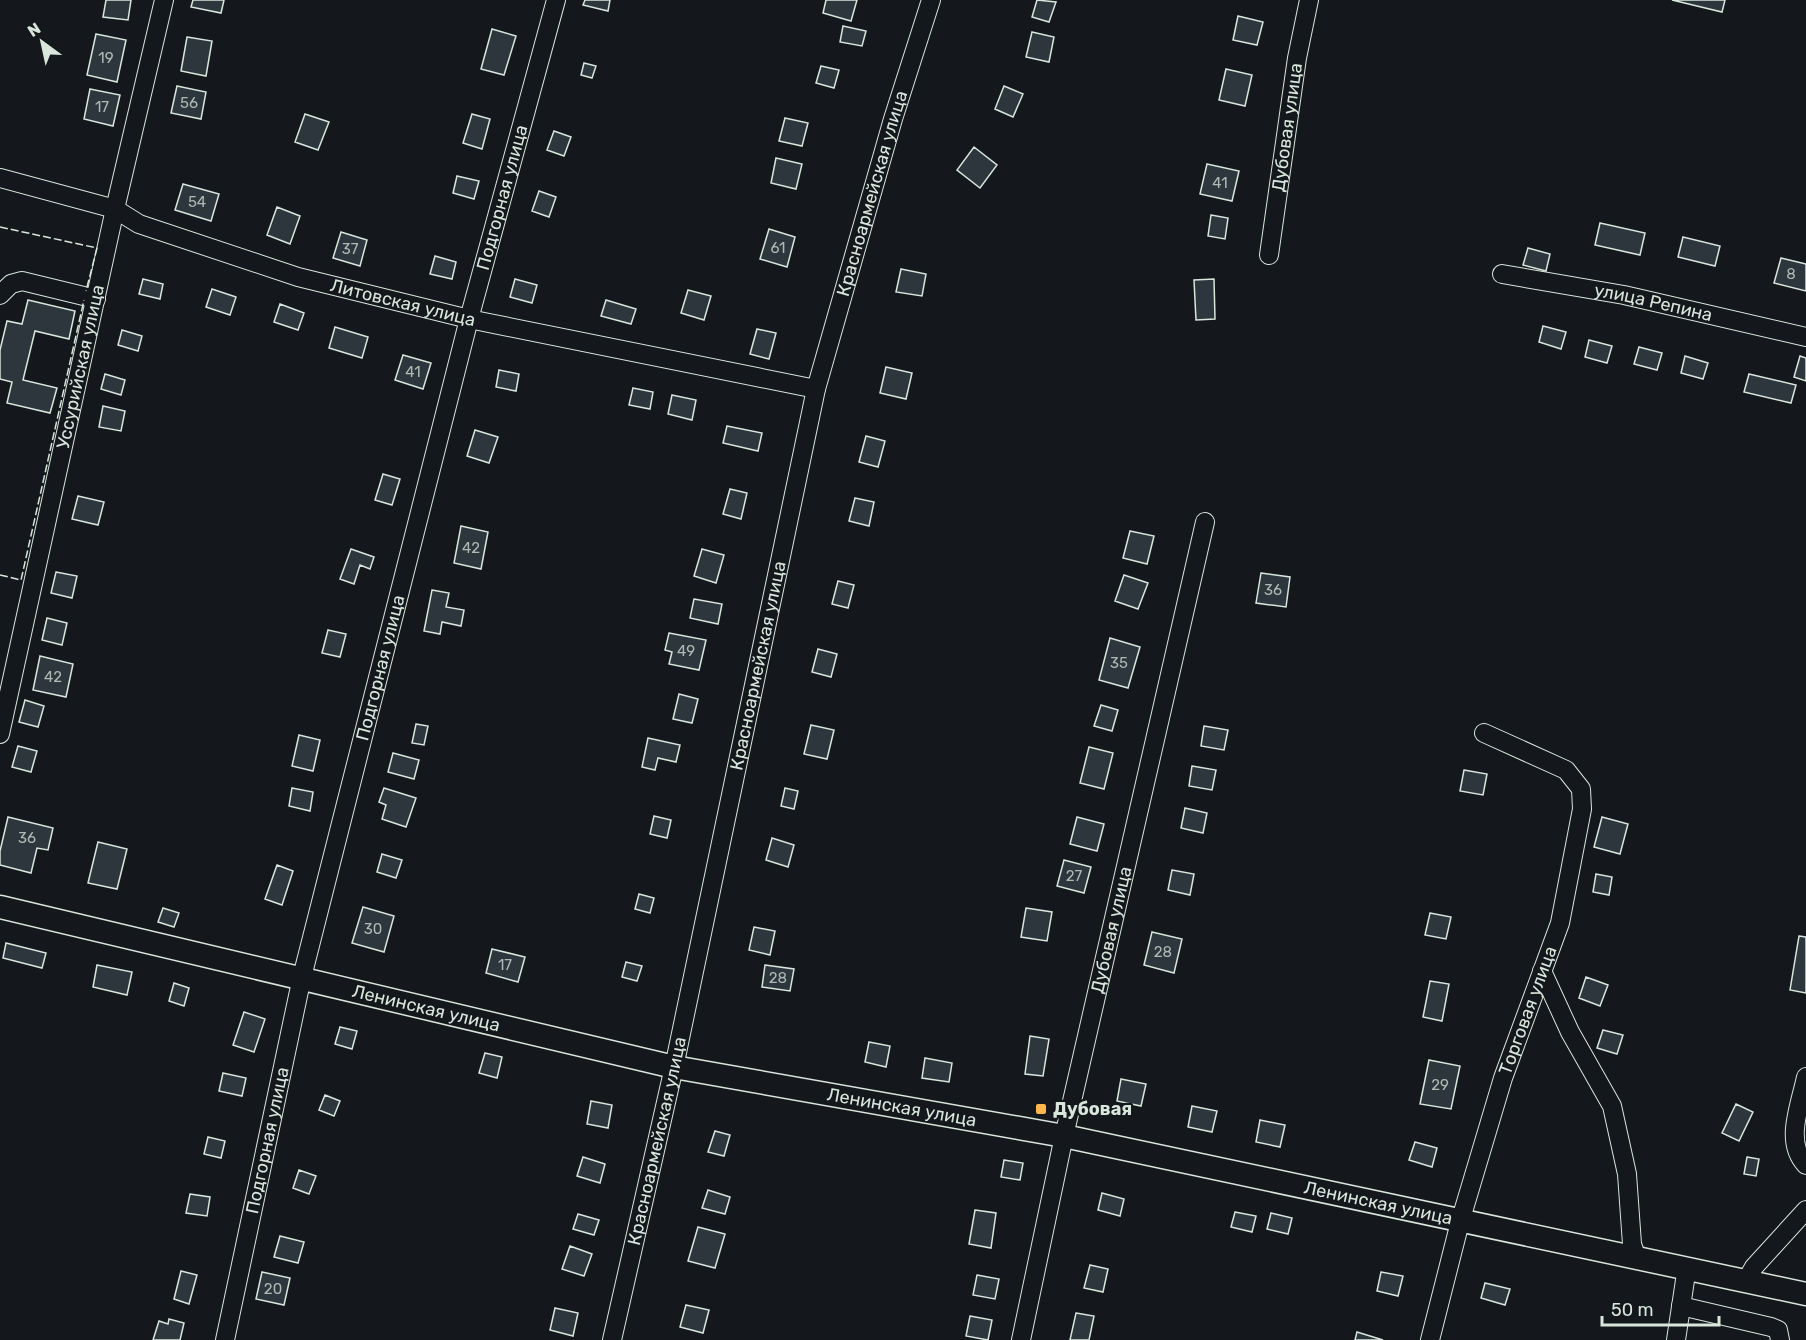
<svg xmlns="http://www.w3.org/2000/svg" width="1806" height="1340" font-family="Rubik,sans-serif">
  <rect width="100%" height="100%" fill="#14181c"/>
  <path fill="#2c363c" stroke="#d8e6dc" stroke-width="1.5" d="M106,0H131L128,20L103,17Z
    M193,0H224L221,13L191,7Z
    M585,0H610L608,11L583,5Z
    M826,0H857L851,21L823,13Z
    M1037,0L1056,2L1049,22L1032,17Z
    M1672,0H1725L1722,12Z
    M1238,16L1263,22L1257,45L1233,40Z
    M843,26L866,31L862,46L840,42Z
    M492,29L516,36L504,75L481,69Z
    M1032,32L1054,37L1049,62L1026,57Z
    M96,34L126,40L117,82L87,75Z
    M187,37L212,41L206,76L181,71Z
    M584,63L596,66L592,78L581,75Z
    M821,66L839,70L834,88L816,83Z
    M1226,69L1252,75L1245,106L1219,100Z
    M177,86L206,92L201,119L171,113Z
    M1004,86L1023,94L1013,117L995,109Z
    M90,89L120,95L113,126L84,119Z
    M305,114L329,122L318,150L295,142Z
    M472,114L490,119L482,149L463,143Z
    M785,118L808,123L802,146L779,141Z
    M554,131L571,137L564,156L547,150Z
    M974,147L997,165L980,188L957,170Z
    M776,158L802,164L796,189L771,183Z
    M1207,164L1239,171L1232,201L1200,194Z
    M457,176L479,181L474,199L453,193Z
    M183,184L219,194L211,221L175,210Z
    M539,191L556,197L549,217L532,211Z
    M277,207L300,216L290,244L267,235Z
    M1211,215L1228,218L1225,239L1208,236Z
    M1600,223L1645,233L1640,255L1595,245Z
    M769,229L795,237L787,267L760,259Z
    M341,232L367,240L360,266L333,258Z
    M1683,237L1720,246L1715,266L1678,257Z
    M1528,248L1550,254L1546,271L1523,265Z
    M435,256L456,262L452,279L430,274Z
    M1781,258L1806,264V291L1774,283Z
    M901,269L926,274L922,296L896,292Z
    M143,279L163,284L160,299L139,294Z
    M515,279L537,285L532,303L510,297Z
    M1214,279L1215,319L1196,320L1194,280Z
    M212,289L236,297L230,315L206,307Z
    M688,290L711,296L704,320L681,313Z
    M28,300L75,311L69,339L35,331L23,380L57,388L50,413L7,403L12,382L0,379V350L7,321L22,324Z
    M606,300L636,309L631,324L601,316Z
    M280,304L304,313L298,330L274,322Z
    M1543,326L1566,332L1561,349L1539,342Z
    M335,327L368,337L362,358L329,348Z
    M757,329L776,333L769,359L750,354Z
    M122,330L142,336L138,351L118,345Z
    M1589,340L1612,346L1607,363L1585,357Z
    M1639,347L1662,353L1657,370L1634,364Z
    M403,355L431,363L423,389L395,380Z
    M1685,356L1708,363L1703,379L1681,373Z
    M1800,356L1806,358V381L1794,377Z
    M886,367L912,373L906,399L880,393Z
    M499,370L519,374L516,391L496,387Z
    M105,374L125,380L121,395L101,389Z
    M1749,374L1796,385L1791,403L1744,392Z
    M633,388L653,392L650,409L629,405Z
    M672,395L696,400L692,420L668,414Z
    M103,406L125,411L121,431L99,427Z
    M727,426L762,433L758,451L723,443Z
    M475,430L498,437L489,463L467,456Z
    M866,436L885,441L878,467L859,462Z
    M383,474L400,479L392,505L375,500Z
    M730,489L747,493L741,519L723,514Z
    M78,496L104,502L98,525L72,519Z
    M855,498L874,502L869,526L849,521Z
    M461,526L488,532L481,569L454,563Z
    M1130,531L1154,536L1147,564L1123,558Z
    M351,549L374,557L370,569L360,565L354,584L340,579Z
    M702,549L724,555L716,583L694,576Z
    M56,572L77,576L72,598L51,593Z
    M1261,573L1290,577L1286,607L1256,603Z
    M1124,575L1148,583L1138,609L1115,601Z
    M838,581L854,585L848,608L832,604Z
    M432,590L449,593L446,607L464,610L461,626L442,622L440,634L424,631Z
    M694,599L722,604L718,624L690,618Z
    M47,618L67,623L62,645L42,640Z
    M328,630L346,634L340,657L322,653Z
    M669,633L706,640L699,670L669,664L672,652L665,650Z
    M1110,638L1140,647L1128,688L1099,680Z
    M818,649L837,654L831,677L812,672Z
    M40,656L73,664L66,697L33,690Z
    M679,694L698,699L692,723L673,719Z
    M25,700L44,706L38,727L19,722Z
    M1101,705L1118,710L1112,731L1094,726Z
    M416,724L428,726L424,745L412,743Z
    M811,725L834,730L827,759L804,754Z
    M1204,726L1228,730L1224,750L1201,746Z
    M299,735L320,740L313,771L292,766Z
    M648,738L680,745L676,762L658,758L655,770L642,767Z
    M18,746L37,751L31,772L12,767Z
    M1089,747L1113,753L1104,789L1080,783Z
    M393,753L419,760L414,779L388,772Z
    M1192,766L1216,770L1212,790L1189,786Z
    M1464,770L1487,774L1483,795L1460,791Z
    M292,788L313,792L310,811L289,806Z
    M384,788L416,798L406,827L382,819L386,805L379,802Z
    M785,788L798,791L794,809L781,806Z
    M1185,808L1207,813L1203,833L1181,828Z
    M654,816L671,820L667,838L650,834Z
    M8,817L53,828L48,850L37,848L31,873L0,865V851Z
    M1077,817L1104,824L1097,851L1070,844Z
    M1602,817L1628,824L1620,854L1594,847Z
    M772,838L794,845L788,867L766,860Z
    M98,842L127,849L117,889L88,883Z
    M382,854L402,860L396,878L377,872Z
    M1064,860L1091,867L1084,893L1057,886Z
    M277,865L293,871L282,905L265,899Z
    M1172,870L1194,874L1190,895L1168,890Z
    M1596,874L1612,877L1609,895L1593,892Z
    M639,894L654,898L650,913L635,909Z
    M363,907L394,916L384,952L352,943Z
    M163,908L179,913L174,927L158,922Z
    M1026,908L1052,912L1047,941L1021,937Z
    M1430,913L1451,917L1446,939L1425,935Z
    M754,927L775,931L770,955L749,950Z
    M1152,932L1182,939L1174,973L1144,965Z
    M1799,936L1806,937V993L1790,990Z
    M6,943L46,953L42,968L3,958Z
    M492,949L525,957L518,982L486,973Z
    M626,962L642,966L637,981L622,977Z
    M97,965L132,972L127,995L93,987Z
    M765,965L794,969L790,991L762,987Z
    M1586,977L1608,985L1600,1006L1579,998Z
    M1430,981L1449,984L1442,1021L1423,1017Z
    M174,983L189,988L184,1006L169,1001Z
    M244,1012L265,1019L254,1052L233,1045Z
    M340,1027L357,1031L352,1049L335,1044Z
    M1603,1030L1623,1035L1617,1054L1597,1048Z
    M1030,1036L1049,1039L1043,1076L1025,1074Z
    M869,1042L890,1046L886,1067L865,1062Z
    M485,1053L502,1057L497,1078L479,1073Z
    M925,1058L952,1063L949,1082L922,1078Z
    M1429,1060L1460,1066L1451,1109L1420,1104Z
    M223,1073L246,1078L242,1096L219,1091Z
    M1121,1079L1146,1084L1141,1106L1117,1101Z
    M325,1095L340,1101L334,1116L319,1110Z
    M591,1101L612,1105L608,1128L587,1124Z
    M1736,1104L1753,1112L1739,1141L1722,1133Z
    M1192,1106L1217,1111L1212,1132L1188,1127Z
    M1260,1120L1285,1125L1280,1147L1256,1142Z
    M715,1131L730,1135L724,1156L708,1152Z
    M208,1137L225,1141L221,1158L204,1154Z
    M1415,1142L1437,1148L1432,1167L1409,1160Z
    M583,1157L605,1164L600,1183L577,1176Z
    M1747,1157L1759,1159L1756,1176L1744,1174Z
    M1004,1160L1023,1163L1020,1180L1001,1177Z
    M299,1170L316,1176L309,1194L293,1188Z
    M708,1190L730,1197L725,1214L702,1208Z
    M1102,1193L1124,1199L1120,1216L1098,1210Z
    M190,1194L210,1197L207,1216L186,1213Z
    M975,1210L996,1213L991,1248L969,1244Z
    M1235,1212L1256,1216L1252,1232L1231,1227Z
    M1271,1213L1292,1218L1288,1234L1267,1229Z
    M578,1214L599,1220L594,1235L573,1229Z
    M698,1227L725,1234L715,1268L688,1261Z
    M280,1236L304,1242L298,1263L274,1257Z
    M570,1246L592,1254L584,1276L562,1269Z
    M1090,1265L1108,1269L1103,1292L1084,1288Z
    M181,1271L197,1275L189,1304L174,1299Z
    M262,1272L290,1278L284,1305L256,1299Z
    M1381,1272L1403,1276L1398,1296L1377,1291Z
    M977,1275L999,1279L995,1299L973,1295Z
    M1485,1283L1510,1289L1505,1305L1481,1298Z
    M686,1305L709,1310L703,1333L680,1327Z
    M555,1308L578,1313L573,1336L550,1330Z
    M1076,1313L1094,1316L1089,1340H1070Z
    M970,1316L992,1320L988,1340L966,1336Z
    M169,1319L184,1323L180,1340H153L159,1321L168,1324Z
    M1357,1332L1383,1340H1355Z"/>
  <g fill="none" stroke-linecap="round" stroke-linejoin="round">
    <g stroke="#d8e6dc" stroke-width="20">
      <g id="minor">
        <path id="s1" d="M0,178L115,209L139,224L298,277L469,319L816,389"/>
        <path id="s2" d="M1269,255L1297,58L1309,0"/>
        <path id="s3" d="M1502,274L1624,295L1806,337"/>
        <path d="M0,295L11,284L22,281L96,299"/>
        <path id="s4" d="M0,734L115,209L164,0"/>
        <path d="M1542,971L1570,1032L1612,1106L1627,1174L1632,1244L1637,1259"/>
        <path d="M1806,1077C1800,1106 1784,1142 1806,1165"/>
        <path d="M1746,1281L1754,1267L1806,1210"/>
        <path d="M1681,1306L1771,1327L1778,1330L1780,1340"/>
        <path id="s5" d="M225,1340L302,977L469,319L556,0"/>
        <path id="s6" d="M612,1340L674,1067L816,389L893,119L931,0"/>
        <path id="s7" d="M1021,1340L1064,1136L1205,522"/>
        <path id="s8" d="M1430,1340L1460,1222L1503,1078L1560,923L1582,809L1581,789L1566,770L1484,733"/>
        <path d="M1676,1340L1687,1267"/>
      </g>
    </g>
    <g stroke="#d8e6dc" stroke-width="25">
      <g id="major">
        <path id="s9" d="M0,907L674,1067L1064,1136L1806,1294"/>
      </g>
    </g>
    <use href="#minor" stroke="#14181c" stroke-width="18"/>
    <use href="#major" stroke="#14181c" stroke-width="22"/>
    <path stroke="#d8e6dc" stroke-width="1.5" stroke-dasharray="8 3" stroke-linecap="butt" d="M0,227L97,248L86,291
      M0,575L21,580L84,300"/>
  </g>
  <rect fill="#ffb74d" stroke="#14181c" stroke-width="2" x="1035" y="1103" width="12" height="12" rx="3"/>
  <g text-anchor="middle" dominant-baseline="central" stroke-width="4.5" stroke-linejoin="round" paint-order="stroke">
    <g font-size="15" fill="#adbab4">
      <text x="106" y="58">19</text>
      <text x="189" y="103">56</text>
      <text x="102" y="107">17</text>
      <text x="1220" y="183">41</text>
      <text x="197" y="202">54</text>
      <text x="778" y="248">61</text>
      <text x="350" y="249">37</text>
      <text x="1791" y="274">8</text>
      <text x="413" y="372">41</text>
      <text x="471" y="548">42</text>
      <text x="1273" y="590">36</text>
      <text x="686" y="651">49</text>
      <text x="1119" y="663">35</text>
      <text x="53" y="677">42</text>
      <text x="27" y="838">36</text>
      <text x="1074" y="876">27</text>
      <text x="373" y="929">30</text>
      <text x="1163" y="952">28</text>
      <text x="505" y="965">17</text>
      <text x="778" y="978">28</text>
      <text x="1440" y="1085">29</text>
      <text x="273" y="1289">20</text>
    </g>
    <g font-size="18" fill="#d8e6dc" stroke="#14181c">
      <text stroke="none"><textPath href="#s2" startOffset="129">Дубовая улица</textPath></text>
      <text stroke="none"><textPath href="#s6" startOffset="1176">Красноармейская улица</textPath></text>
      <text stroke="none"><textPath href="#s5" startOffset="1176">Подгорная улица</textPath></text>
      <text stroke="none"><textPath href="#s1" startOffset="423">Литовская улица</textPath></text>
      <text stroke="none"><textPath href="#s3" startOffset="154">улица Репина</textPath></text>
      <text stroke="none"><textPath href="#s4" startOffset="376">Уссурийская улица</textPath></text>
      <text stroke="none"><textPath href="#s6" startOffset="690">Красноармейская улица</textPath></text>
      <text stroke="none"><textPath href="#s5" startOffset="690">Подгорная улица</textPath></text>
      <text stroke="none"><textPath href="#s7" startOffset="420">Дубовая улица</textPath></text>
      <text stroke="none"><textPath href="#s9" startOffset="438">Ленинская улица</textPath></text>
      <text stroke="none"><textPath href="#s8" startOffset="344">Торговая улица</textPath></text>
      <text stroke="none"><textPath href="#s9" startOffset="924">Ленинская улица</textPath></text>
      <text stroke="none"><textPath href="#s5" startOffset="204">Подгорная улица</textPath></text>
      <text stroke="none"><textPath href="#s6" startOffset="204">Красноармейская улица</textPath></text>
      <text stroke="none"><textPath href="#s9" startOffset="1410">Ленинская улица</textPath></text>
    </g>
    <g font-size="18" font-weight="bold" fill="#d8e6dc" stroke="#14181c" text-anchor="start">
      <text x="1053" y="1109">Дубовая</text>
    </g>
  </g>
  <g transform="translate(42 42) rotate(327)" stroke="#14181c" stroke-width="4.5" paint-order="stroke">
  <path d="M0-4.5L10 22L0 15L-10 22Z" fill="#d8e6dc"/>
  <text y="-9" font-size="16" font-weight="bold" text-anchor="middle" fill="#d8e6dc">N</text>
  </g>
  <path d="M1602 1316v9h117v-9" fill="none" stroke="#d8e6dc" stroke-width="3"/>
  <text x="1611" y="1316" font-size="18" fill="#d8e6dc" stroke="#14181c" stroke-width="4.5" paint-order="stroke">50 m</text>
</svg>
